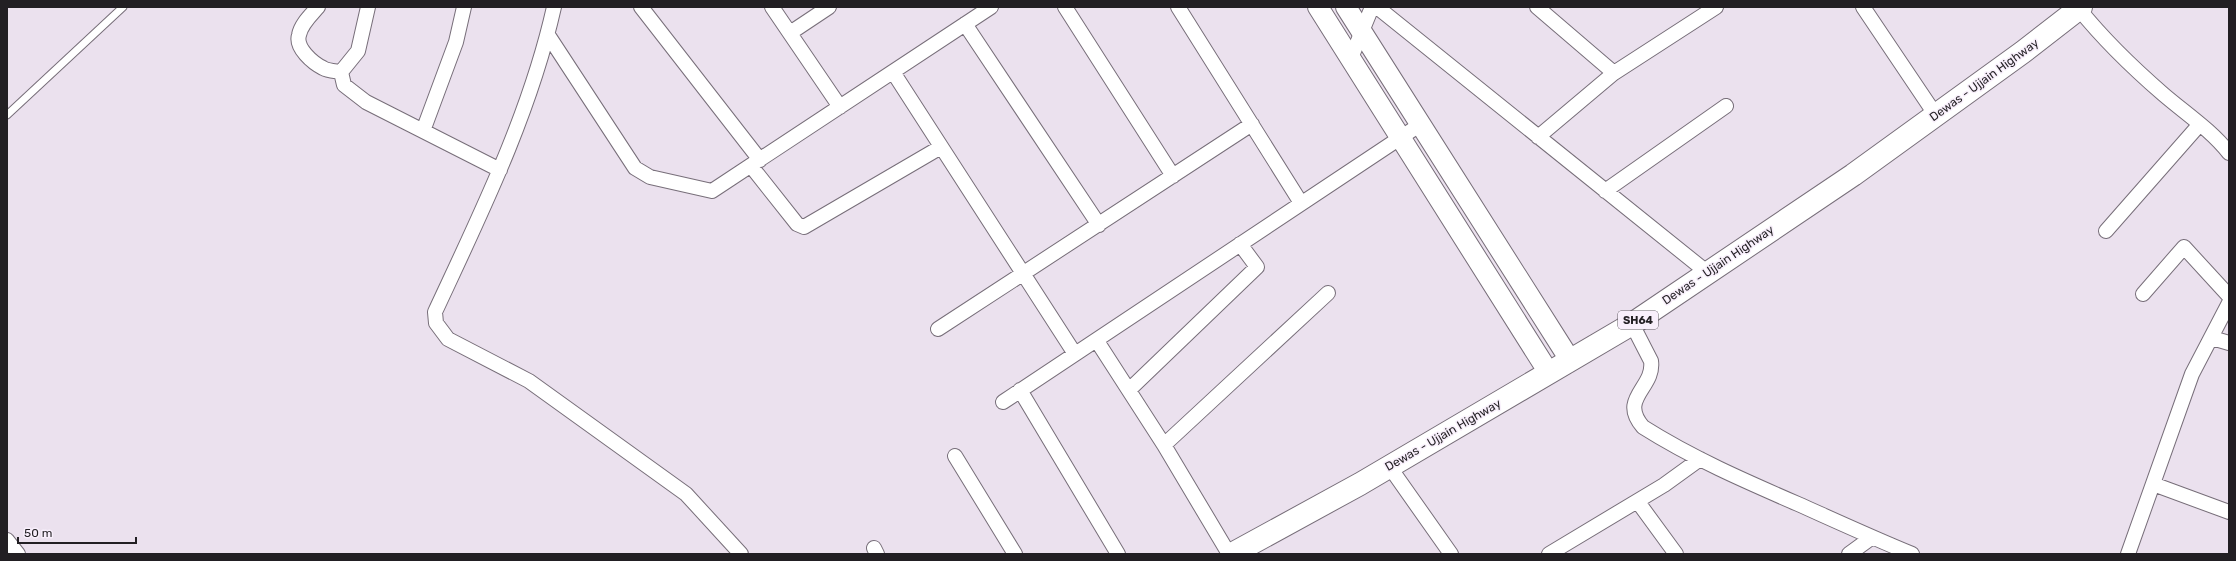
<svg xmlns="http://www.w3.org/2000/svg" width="2236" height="561" font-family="Rubik,sans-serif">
  <rect width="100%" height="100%" fill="#ebe1ee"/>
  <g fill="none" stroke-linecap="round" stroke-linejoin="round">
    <g stroke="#776e79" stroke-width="9">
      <path id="lane" d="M7,115L123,7"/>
    </g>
    <g stroke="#776e79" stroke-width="16">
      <path id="street" d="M318,7C311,15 301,24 299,35C295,48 313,63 323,68C328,71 335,71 341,72L358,51L368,7
        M554,7C530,114 481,213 435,312L436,323L448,339L529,381L686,494L741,554
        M641,7L760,160
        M772,7L840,107
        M1065,7L1173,176
        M1178,7L1301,203
        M1377,7L1708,273
        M1537,7L1614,73
        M1863,7L1935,114
        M2079,9C2104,40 2133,68 2163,94C2185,113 2211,130 2229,153
        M965,24L1099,225
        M790,33L829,7
        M548,35L635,168L650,177L712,191L991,7
        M1351,58L1372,7
        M341,72L344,85L366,102L500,170
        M893,72L1075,354
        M423,131L456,42L464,7
        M1538,137L1614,73L1716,7
        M751,166L797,224L804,227L941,147
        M1605,191L1726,106
        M2106,231L2200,124
        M2143,294L2184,247L2229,296
        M1632,324L1651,361C1655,388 1618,398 1643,427C1692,458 1745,481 1798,504C1836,521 1873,538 1912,554
        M938,329L1252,124
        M2212,338L2229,343
        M1097,341L1164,445L1229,554
        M1020,390L1118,554
        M1129,390L1257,267L1240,244
        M1003,402L1421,124
        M1164,445L1328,293
        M955,456L1015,554
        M1389,466L1451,554
        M2153,484L2229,512
        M1638,502L1676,554
        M7,540L18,554
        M874,548L877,554
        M1549,554L1664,485L1700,459
        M1849,554L1871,538
        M2128,554L2192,374L2229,303"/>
    </g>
    <g stroke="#776e79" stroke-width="22">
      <path id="secondary" d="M1318,7L1549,373
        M1346,7L1570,360"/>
    </g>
    <g stroke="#776e79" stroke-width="24">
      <path id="primary" d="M1232,554L1360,484L1632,324L1853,175L2023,52L2081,7"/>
    </g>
    <use href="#lane" stroke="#fff" stroke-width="7"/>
    <use href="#street" stroke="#fff" stroke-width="14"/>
    <use href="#secondary" stroke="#fff" stroke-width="20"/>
    <use href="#primary" stroke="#fff" stroke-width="22"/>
  </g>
  <g text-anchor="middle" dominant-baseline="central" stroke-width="3" stroke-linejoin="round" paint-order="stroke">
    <rect fill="#f8effb" stroke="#625d64" stroke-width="1" x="1618" y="311" width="40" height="18" rx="3"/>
    <g font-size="11" font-weight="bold" fill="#221f23">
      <text x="1638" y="320">SH64</text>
    </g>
    <g font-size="12" fill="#221f23" stroke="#f8effb">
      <text transform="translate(1984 80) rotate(-36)">Dewas - Ujjain Highway</text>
      <text transform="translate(1718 265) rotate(-34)">Dewas - Ujjain Highway</text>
      <text transform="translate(1443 435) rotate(-30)">Dewas - Ujjain Highway</text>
    </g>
  </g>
  <rect width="2236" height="561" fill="none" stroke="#221f23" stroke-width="16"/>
  <path d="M18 537v6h118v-6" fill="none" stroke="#221f23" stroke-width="2"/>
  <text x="24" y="537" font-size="12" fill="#221f23" stroke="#f8effb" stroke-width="3" paint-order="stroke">50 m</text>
</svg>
